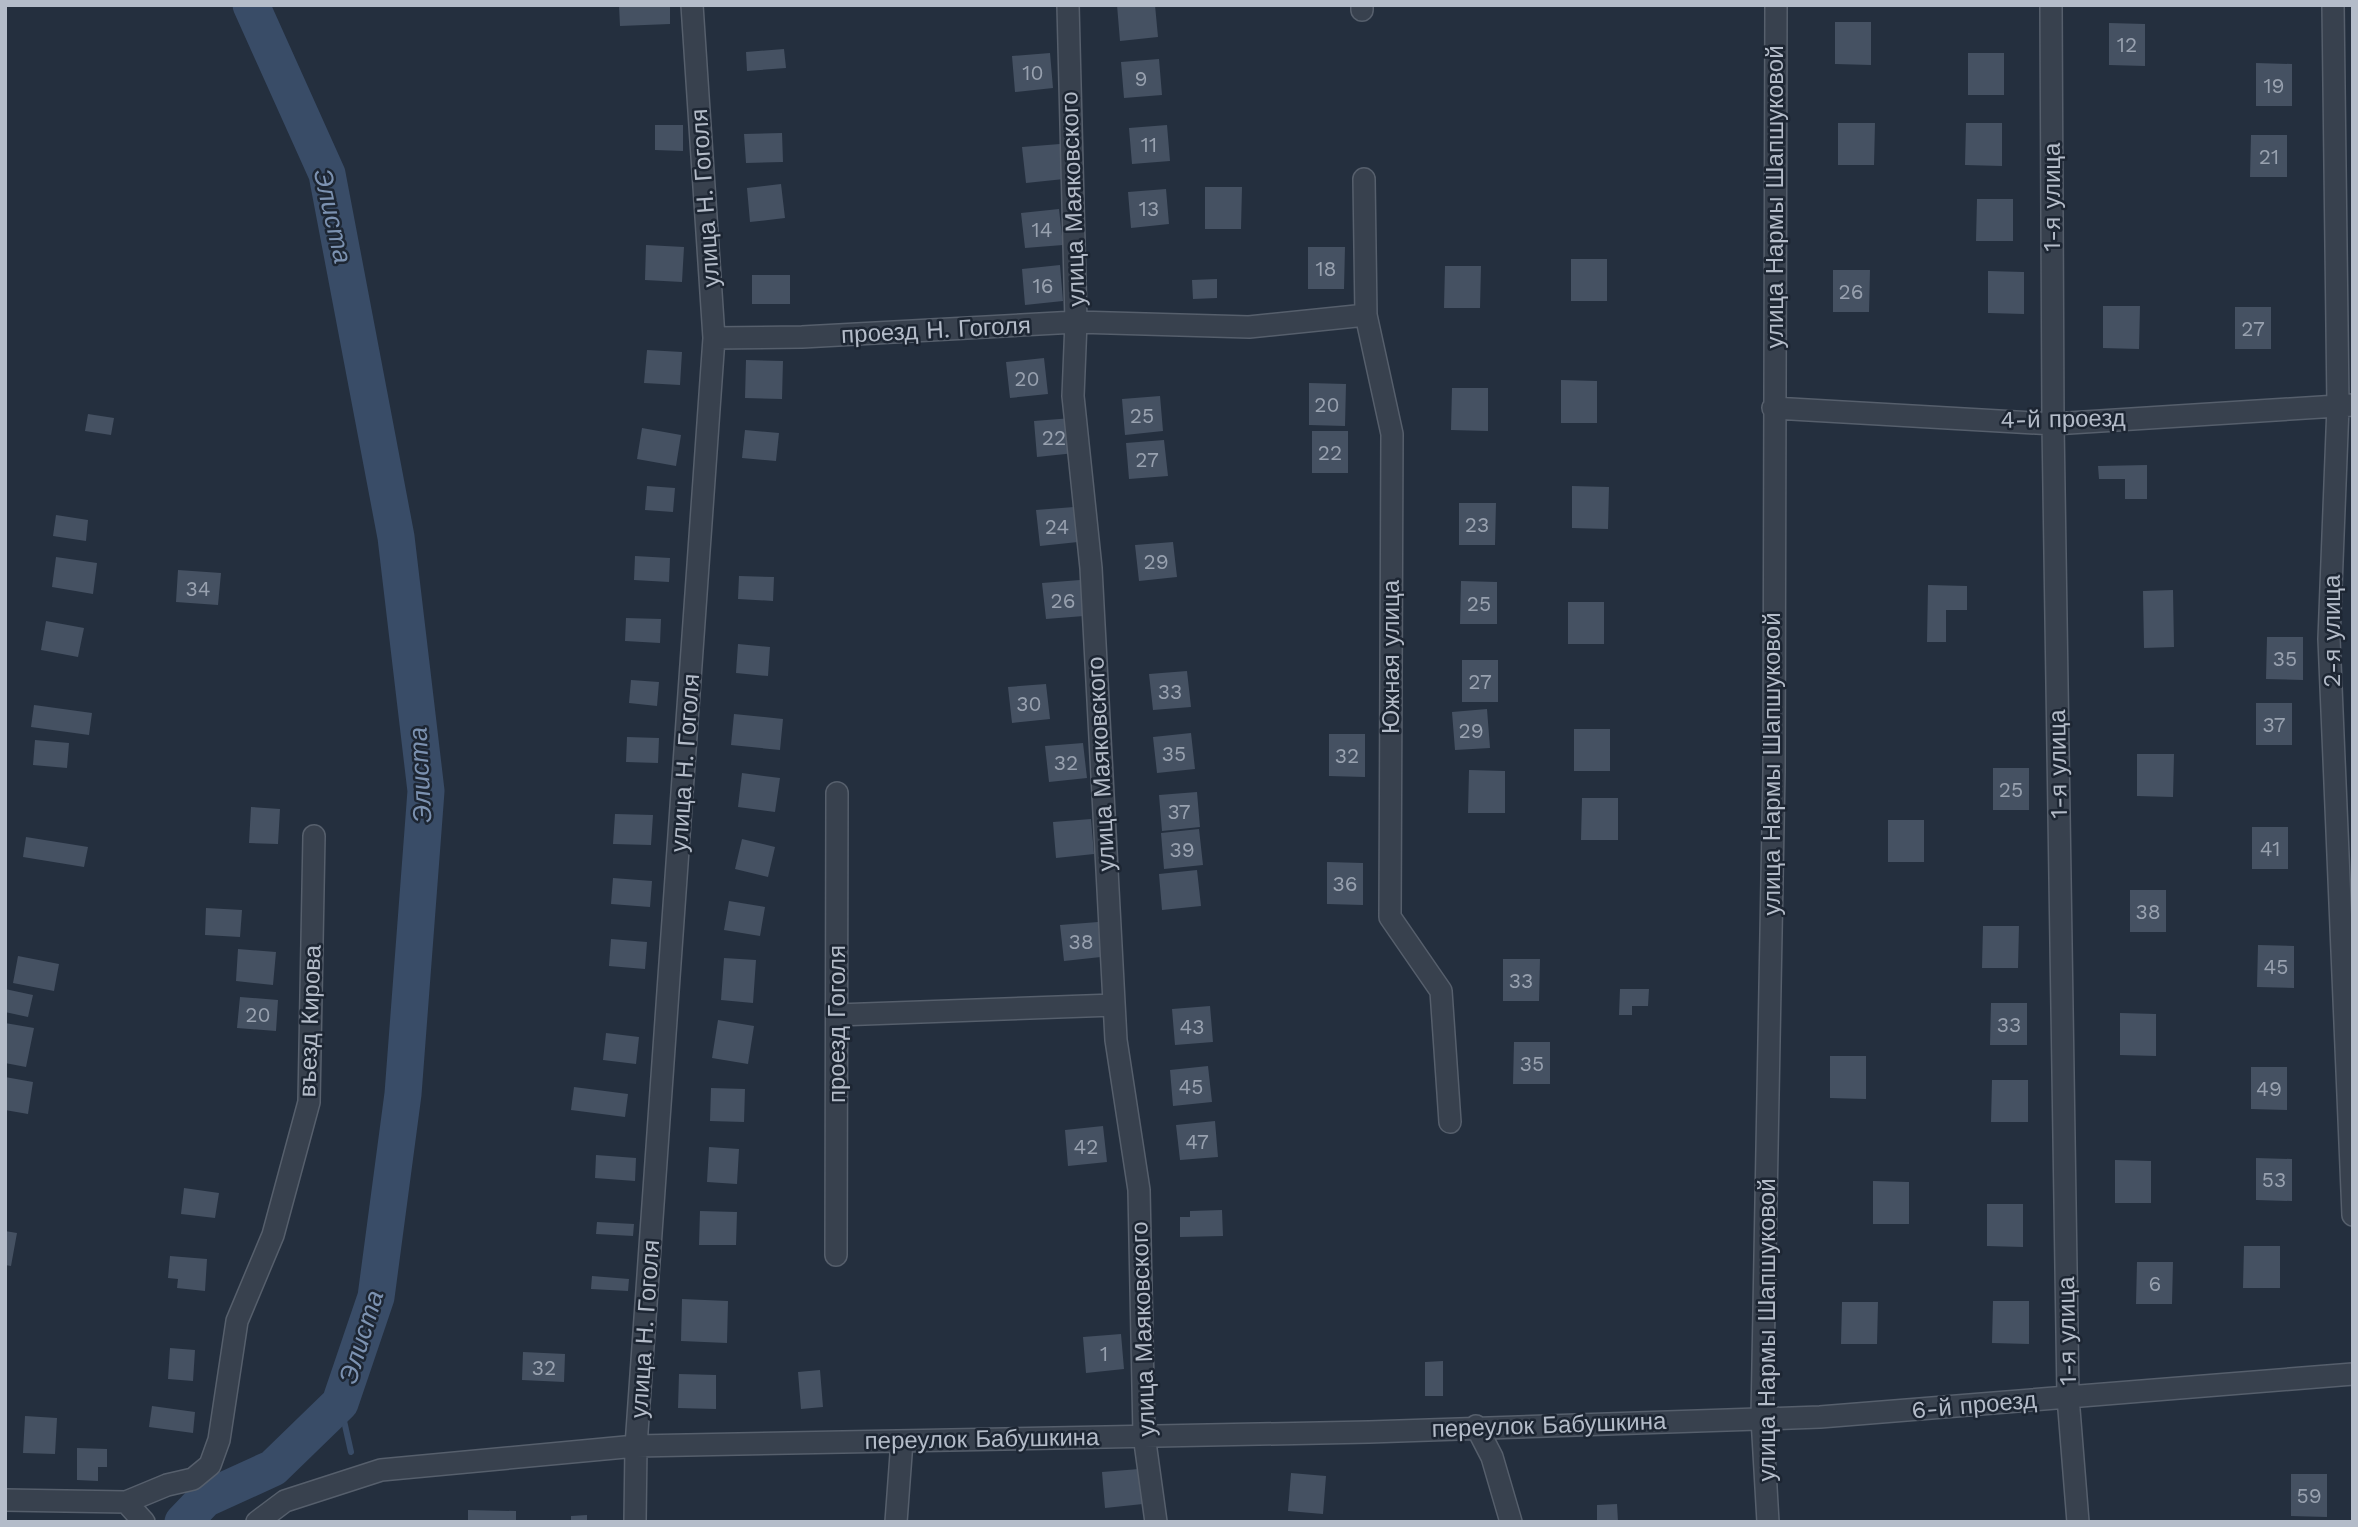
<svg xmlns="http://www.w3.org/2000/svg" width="2358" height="1527" font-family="'Work Sans',sans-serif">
  <rect width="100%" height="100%" fill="#242f3e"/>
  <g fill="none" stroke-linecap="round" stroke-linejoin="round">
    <path stroke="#394c67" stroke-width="6" d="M340,1403L351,1452"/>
    <path stroke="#394c67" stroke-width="37" d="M183,1522L205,1499L273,1468L340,1403L376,1297L403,1094L426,791L396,537L327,174L251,5"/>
  </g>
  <path fill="#455162" d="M619,5H670V24L620,26Z
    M1117,5H1155L1158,37L1120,41Z
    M1835,22H1871V65L1835,64Z
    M2109,23L2145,24V66L2109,65Z
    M784,49L786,68L747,71L746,52Z
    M1050,53L1053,88L1015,92L1012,56Z
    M1968,53H2004V95H1968Z
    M1159,59L1162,95L1124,98L1121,62Z
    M2256,63L2292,64V106H2256Z
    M1838,123H1875L1874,165H1838Z
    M1966,123H2002V166L1965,165Z
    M655,125H683V151L655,150Z
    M1167,125L1170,161L1132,164L1129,128Z
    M782,133L783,162L746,163L744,134Z
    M2251,135H2287V177H2250Z
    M1060,144L1064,179L1026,183L1022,147Z
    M781,184L785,218L750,222L747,188Z
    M1205,187H1242L1241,229H1205Z
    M1166,189L1169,224L1131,228L1128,192Z
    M1977,199H2013V241H1976Z
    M1059,209L1063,245L1025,248L1021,213Z
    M646,245L684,247L682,282L645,280Z
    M1308,247H1345L1344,289H1308Z
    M1571,259H1607V301H1571Z
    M1060,265L1063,301L1025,305L1022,269Z
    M1445,266H1481L1480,308H1444Z
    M1833,270H1870L1869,312H1833Z
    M1988,271L2024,272V314L1988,313Z
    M752,275H790V304H752Z
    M1217,279V298L1193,299L1192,280Z
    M2103,306H2140L2139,349L2103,348Z
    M2235,307H2271V349H2235Z
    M647,350L682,352L680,385L644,383Z
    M1044,358L1048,394L1010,398L1006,362Z
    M746,360L783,361L782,399L745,398Z
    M1561,380L1597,381V423H1561Z
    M1309,383L1346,384L1345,426L1309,425Z
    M1452,388H1488V431L1451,430Z
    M1160,396L1163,431L1125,435L1122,399Z
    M88,414L114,418L111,435L85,431Z
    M1072,418L1075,453L1037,457L1034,421Z
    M642,428L681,435L676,466L637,459Z
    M745,430L779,433L776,461L742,458Z
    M1312,431H1348V473H1312Z
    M1164,440L1168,476L1129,479L1126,443Z
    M2147,465V499H2125V479H2099L2098,466Z
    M647,486L675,488L673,512L645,510Z
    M1572,486L1609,487L1608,529L1572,528Z
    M1459,503H1496L1495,545H1459Z
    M1074,507L1078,542L1040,546L1036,510Z
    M56,515L88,520L86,541L53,536Z
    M1173,542L1177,577L1139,581L1135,545Z
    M635,556L670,558L669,582L634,580Z
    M56,557L97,563L93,594L52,587Z
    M178,570L221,573L218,605L176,602Z
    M739,576L774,577L773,601L738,599Z
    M1080,580L1084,616L1046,619L1042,583Z
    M1461,581L1497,582V624H1460Z
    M1928,585L1967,586V610H1946V642H1927Z
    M2173,590L2174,647L2144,648L2143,591Z
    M1568,602H1604V644H1568Z
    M626,618L661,619L660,643L625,641Z
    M46,621L84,628L78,657L41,650Z
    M2267,637H2303V680L2266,679Z
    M738,644L770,647L768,676L736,673Z
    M1462,660H1498V702H1462Z
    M1187,671L1191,707L1153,710L1149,674Z
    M631,680L659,682L657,706L629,703Z
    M1046,684L1050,719L1012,723L1008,687Z
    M2256,703H2292V745H2256Z
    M34,705L92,713L89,735L31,727Z
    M1487,709L1490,748L1455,750L1452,712Z
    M734,714L783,719L780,750L731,745Z
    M1574,729H1610V771H1574Z
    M1191,733L1195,769L1157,773L1153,737Z
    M1329,734H1365V777L1329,776Z
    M627,737L659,738L658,763L626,762Z
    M35,740L69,743L67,768L33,765Z
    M1083,743L1087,778L1049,782L1045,746Z
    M2137,754H2174L2173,797L2137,796Z
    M1993,768H2029V810H1993Z
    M1469,770L1505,771V813H1468Z
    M742,773L780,778L775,812L738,807Z
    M1197,792L1200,827L1162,831L1159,795Z
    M1582,798H1618V840H1581Z
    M251,807L280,809L278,844L249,843Z
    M615,814L653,815L651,845L613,844Z
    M1091,819L1094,854L1056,858L1053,822Z
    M1888,820H1924V862H1888Z
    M2252,827H2288V869H2252Z
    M1199,829L1203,865L1164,869L1161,833Z
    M26,837L88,847L84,867L23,857Z
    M742,839L775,847L768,877L735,869Z
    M1327,862L1363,863V905L1327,904Z
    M1197,870L1201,906L1162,910L1159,874Z
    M613,878L652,881L650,907L611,904Z
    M2130,890H2166V932H2130Z
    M729,901L765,907L760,936L724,930Z
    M206,908L242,910L240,937L205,935Z
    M1098,922L1101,957L1064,961L1060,925Z
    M1983,926H2019L2018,968H1982Z
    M611,939L647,942L645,969L609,966Z
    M2258,945L2294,946V988L2257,987Z
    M238,949L276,952L273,985L236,981Z
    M18,956L59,964L54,991L13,983Z
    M724,958L756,960L753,1003L721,1000Z
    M1503,959H1540L1539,1001H1503Z
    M5,989L33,995L28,1017L5,1012Z
    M1620,989H1649L1648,1006H1632V1015H1619Z
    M240,997L278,1000L276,1031L237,1028Z
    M1991,1003H2027V1045H1990Z
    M1210,1006L1213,1042L1175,1045L1172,1009Z
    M2120,1013L2156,1014V1056L2120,1055Z
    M718,1020L754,1026L748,1064L712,1058Z
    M5,1023L34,1028L26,1067L5,1063Z
    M606,1033L639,1037L636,1064L603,1060Z
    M1514,1042H1550V1084H1513Z
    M1830,1056H1866V1099L1830,1098Z
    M1208,1066L1212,1102L1173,1106L1170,1070Z
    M2251,1067H2287V1110L2251,1109Z
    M5,1077L33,1082L28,1114L5,1110Z
    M1992,1080H2028V1122H1991Z
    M574,1087L628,1094L625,1117L571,1110Z
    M711,1088L745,1089L744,1122L710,1121Z
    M1215,1121L1218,1157L1180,1160L1176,1125Z
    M1103,1126L1107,1162L1068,1166L1065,1130Z
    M709,1147L739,1149L737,1184L707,1182Z
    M596,1155L636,1158L635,1181L595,1178Z
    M2256,1158L2292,1159V1201L2256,1200Z
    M2115,1160L2151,1161V1203H2115Z
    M1873,1181L1909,1182V1224H1873Z
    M184,1188L219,1193L215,1218L181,1214Z
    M1987,1204H2023V1247L1987,1246Z
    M1222,1210L1223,1236L1180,1237V1217H1190V1211Z
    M700,1211L737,1212L736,1245H699Z
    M597,1222L634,1224L633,1236L596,1234Z
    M5,1231L17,1233L11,1266L5,1265Z
    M2244,1246H2280V1288H2243Z
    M170,1256L207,1259L205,1291L177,1288L178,1279L168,1278Z
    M2137,1262H2173L2172,1304H2136Z
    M592,1276L629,1279L628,1291L591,1289Z
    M682,1299L728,1301L727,1343L681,1341Z
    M1993,1301H2029V1344L1992,1343Z
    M1842,1302H1878L1877,1344H1841Z
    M1121,1334L1124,1369L1086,1373L1083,1337Z
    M170,1348L195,1350L193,1381L168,1379Z
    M523,1352L565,1354L564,1382L522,1380Z
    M1443,1361V1396H1425V1362Z
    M820,1370L823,1407L801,1409L798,1372Z
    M679,1374L716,1375V1409L678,1408Z
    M152,1406L195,1412L193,1433L149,1427Z
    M25,1416L57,1418L55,1454L23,1453Z
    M77,1448L107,1449V1467H98V1481L77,1480Z
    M1139,1469L1143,1504L1105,1508L1102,1472Z
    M1291,1473L1326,1476L1323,1514L1288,1511Z
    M2291,1474H2327V1517L2291,1516Z
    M1617,1504L1618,1522H1597V1505Z
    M468,1510L516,1511V1522H468Z
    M587,1515V1522H571V1516Z"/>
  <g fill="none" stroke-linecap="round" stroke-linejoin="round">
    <g stroke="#565f6c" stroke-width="24">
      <path id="minor" d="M1068,5L1076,322L1073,396L1091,568L1116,1040L1139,1190L1144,1435L1156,1522
        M2051,5L2053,424L2068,1397L2078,1522
        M2333,5L2338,406L2329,639L2353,1215
        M1362,10V5
        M1364,179L1366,315L1392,434L1390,917L1441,991L1450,1122
        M714,338L802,337L1076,322L1249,327L1366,315
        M1773,408L2053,424L2353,405
        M837,1015L1114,1005
        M836,1255L837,793
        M1476,1426L1492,1457L1511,1522
        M5,1500L126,1502L167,1485L193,1479L210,1465L219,1440L237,1321L273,1235L309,1102L314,836
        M126,1502L144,1522
        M257,1522L285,1501L381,1470L636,1446L1369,1432L1820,1417L2353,1374
        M635,1522L636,1446L714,338L692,5
        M896,1522L902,1441
        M1768,1522L1762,1418L1774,772L1776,5"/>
    </g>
    <use href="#minor" stroke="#38414e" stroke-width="21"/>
  </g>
  <g text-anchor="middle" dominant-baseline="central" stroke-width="5" stroke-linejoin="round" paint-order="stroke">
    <g font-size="21" fill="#98a1af">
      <text x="2127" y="44">12</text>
      <text x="1033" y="72">10</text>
      <text x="1141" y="78">9</text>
      <text x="2274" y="85">19</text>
      <text x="1149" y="144">11</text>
      <text x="2269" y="156">21</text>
      <text x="1149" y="208">13</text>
      <text x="1042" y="229">14</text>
      <text x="1326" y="268">18</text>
      <text x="1043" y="285">16</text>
      <text x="1851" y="291">26</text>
      <text x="2253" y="328">27</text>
      <text x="1027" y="378">20</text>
      <text x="1327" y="404">20</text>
      <text x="1142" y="415">25</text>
      <text x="1054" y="437">22</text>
      <text x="1330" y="452">22</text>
      <text x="1147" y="459">27</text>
      <text x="1477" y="524">23</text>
      <text x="1057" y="526">24</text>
      <text x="1156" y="561">29</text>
      <text x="198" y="588">34</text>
      <text x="1063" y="600">26</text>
      <text x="1479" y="603">25</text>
      <text x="2285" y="658">35</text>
      <text x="1480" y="681">27</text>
      <text x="1170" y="691">33</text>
      <text x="1029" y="703">30</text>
      <text x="2274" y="724">37</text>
      <text x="1471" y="730">29</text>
      <text x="1174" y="753">35</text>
      <text x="1347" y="755">32</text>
      <text x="1066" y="762">32</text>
      <text x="2011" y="789">25</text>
      <text x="1179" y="811">37</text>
      <text x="2270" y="848">41</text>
      <text x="1182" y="849">39</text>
      <text x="1345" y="883">36</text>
      <text x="2148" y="911">38</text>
      <text x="1081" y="941">38</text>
      <text x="2276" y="966">45</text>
      <text x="1521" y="980">33</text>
      <text x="258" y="1014">20</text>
      <text x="2009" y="1024">33</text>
      <text x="1192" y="1026">43</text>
      <text x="1532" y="1063">35</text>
      <text x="1191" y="1086">45</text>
      <text x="2269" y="1088">49</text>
      <text x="1197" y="1141">47</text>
      <text x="1086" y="1146">42</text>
      <text x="2274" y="1179">53</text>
      <text x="2155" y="1283">6</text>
      <text x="1104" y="1353">1</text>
      <text x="544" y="1367">32</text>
      <text x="2309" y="1495">59</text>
    </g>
    <g font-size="24" fill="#b4bcc9" stroke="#1d2633">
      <text transform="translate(1775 197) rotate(-90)">улица Нармы Шапшуковой</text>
      <text transform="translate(2052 197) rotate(-90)">1-я улица</text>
      <text transform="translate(705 198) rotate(-94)">улица Н. Гоголя</text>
      <text transform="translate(1073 199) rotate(-92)">улица Маяковского</text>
      <text transform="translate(936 330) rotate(-3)">проезд Н. Гоголя</text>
      <text transform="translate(2063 419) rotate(-1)">4-й проезд</text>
      <text transform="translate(2332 631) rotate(-90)">2-я улица</text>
      <text transform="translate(1391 657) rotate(-90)">Южная улица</text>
      <text transform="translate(685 763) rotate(-86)">улица Н. Гоголя</text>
      <text transform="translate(1101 764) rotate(-93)">улица Маяковского</text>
      <text transform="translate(1772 764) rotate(-90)">улица Нармы Шапшуковой</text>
      <text transform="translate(2058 764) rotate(-91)">1-я улица</text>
      <text transform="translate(310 1021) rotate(-88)">въезд Кирова</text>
      <text transform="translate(837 1024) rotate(-90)">проезд Гоголя</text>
      <text transform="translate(645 1329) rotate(-86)">улица Н. Гоголя</text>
      <text transform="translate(1143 1329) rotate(-92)">улица Маяковского</text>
      <text transform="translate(1767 1330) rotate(-90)">улица Нармы Шапшуковой</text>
      <text transform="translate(2067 1331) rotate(-91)">1-я улица</text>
      <text transform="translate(1974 1405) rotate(-5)">6-й проезд</text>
      <text transform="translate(1549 1425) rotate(-2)">переулок Бабушкина</text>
      <text transform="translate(982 1439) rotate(-1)">переулок Бабушкина</text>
    </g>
    <g font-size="26" font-style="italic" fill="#7c92b1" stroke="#1d2633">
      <text transform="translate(333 216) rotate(77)">Элиста</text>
      <text transform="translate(420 775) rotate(-93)">Элиста</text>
      <text transform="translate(361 1337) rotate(-73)">Элиста</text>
    </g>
  </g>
  <rect width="2358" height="1527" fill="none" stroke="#b4bcc9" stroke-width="14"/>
</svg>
